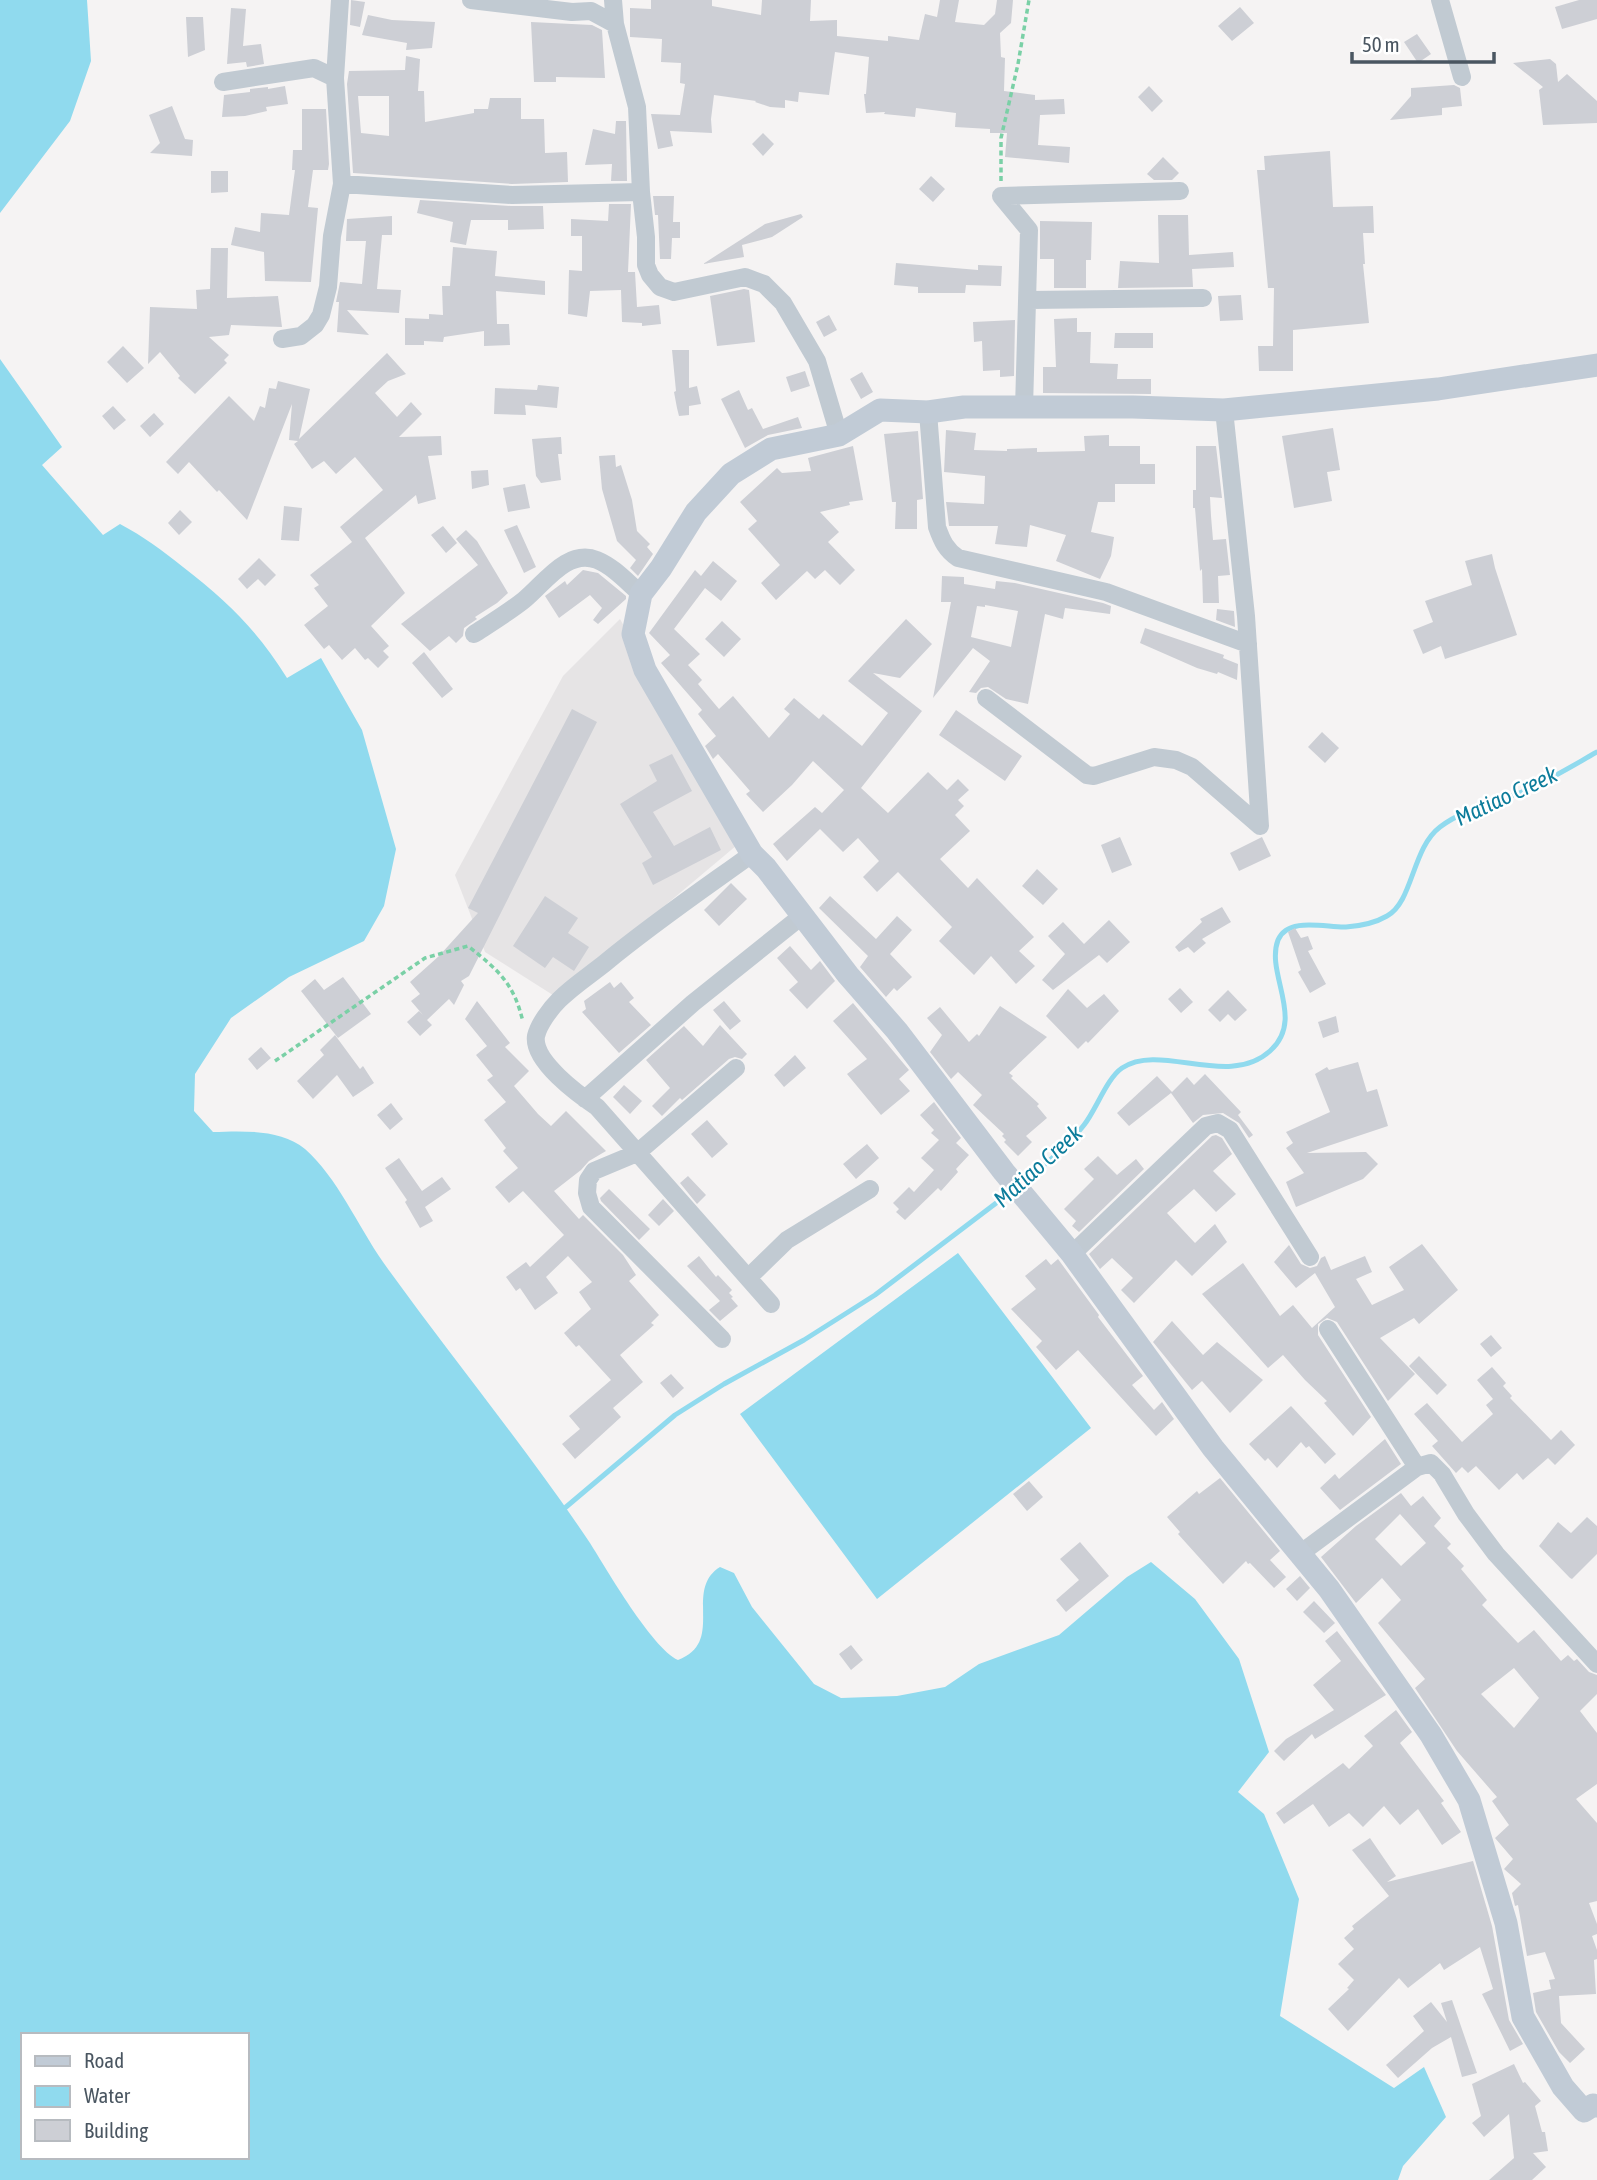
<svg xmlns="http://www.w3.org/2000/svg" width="1597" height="2180" font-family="'Asap Condensed',sans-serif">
  <rect width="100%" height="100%" fill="#f5f3f3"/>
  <path fill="#e6e4e5" d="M620,619L743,840L556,997L485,952L455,875L563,676Z"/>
  <path fill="#90daee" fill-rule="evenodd" d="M0,0H87L91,61L70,121L0,213Z
    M0,359L62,447L42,465L103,535L120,524C143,536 163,551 183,567C228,602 257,630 287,678L321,658L362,730L396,849L384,906L364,941L289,977L231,1018L195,1074L194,1111L213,1132C243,1131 281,1129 305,1149C337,1177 358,1226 383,1262C450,1356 525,1446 590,1543C607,1570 652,1648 678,1660C726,1642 683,1590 720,1567L734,1573L752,1607L814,1684L841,1698L897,1696L945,1687L979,1664L1059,1635L1127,1577L1151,1562L1195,1599L1239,1659L1269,1752L1238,1792L1264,1814L1299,1899L1280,2016L1394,2088L1424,2067L1446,2117L1403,2166L1398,2180H0ZM23,2035H247V2157H23Z
    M958,1253L1091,1428L877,1599L740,1414Z"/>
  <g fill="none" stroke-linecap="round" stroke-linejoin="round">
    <path stroke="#90daee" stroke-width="5" d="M1023,1183C1044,1165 1067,1147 1084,1125C1096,1110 1107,1078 1122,1068C1161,1042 1228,1089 1270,1051C1306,1019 1265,974 1278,940C1288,916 1327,928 1346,927C1360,926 1375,923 1387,916C1413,902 1412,848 1440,827C1465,808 1498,802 1527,790C1551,779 1574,765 1597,752
      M566,1507L675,1415L724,1384L804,1340L875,1295L1012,1191"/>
  </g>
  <path fill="#cdcfd5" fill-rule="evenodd" d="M351,0L365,2L360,27L350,25Z
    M651,0H712V6L761,15L762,0H811L810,21L837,20V36L888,41V36L919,40L925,14L937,17L940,0H959L955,22L984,25L995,14L997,0H1013L1011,23L1000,33L1001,57L1005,58L1004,91L1035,95V100L1064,99L1065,114L1040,115L1038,145L1070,147L1069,163L1005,157L1007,133H990V129L955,127L956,113L916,108L915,117L884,114L885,112L866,113L864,94H866L869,57L835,52L829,95L799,92L798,102L785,100V108L770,107L755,102L756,101L714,95L711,119L712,133L670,131L673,146L658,149L651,114L680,115L685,84L680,83L681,63L661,62L662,39L630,37V8L651,9Z
    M1579,0H1597V19L1562,29L1555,7Z
    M1240,7L1254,23L1232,41L1218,26Z
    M231,8L246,9L243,46L261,44L264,64L247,67L246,62L227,64Z
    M368,15L392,20L435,22L432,48L406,50L407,43L362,35Z
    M186,17H203L205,50L188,57Z
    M531,22L592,25L602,30L605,78L556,77V82H534Z
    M1417,34L1431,54L1418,63L1404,42Z
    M406,56L420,59L418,91H424L425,122L474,113V109H488L490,98H521V119H544L545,153L567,152L568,182L512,184L353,173L347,84L349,71L405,70ZM358,96H389V136L361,133Z
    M1550,59L1556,64L1558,82L1567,74L1597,101V123L1543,125L1539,90L1543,87L1513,63Z
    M1454,85L1460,88L1462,106L1442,108V115L1390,120L1411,96V88Z
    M285,86L288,104L266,107L267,111L245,116L222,117L224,95L250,92V89L268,87V89Z
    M1149,86L1163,101L1152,112L1138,97Z
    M172,106L185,139L193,140L192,156L150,153L160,143L149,115Z
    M302,109H326L329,164L328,170H313L308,207L318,208L311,282L265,281L264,252L231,245L235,227L260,232L261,213L289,215L295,170H292L293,150H302Z
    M616,121H626L627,181H611L612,164L585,165L593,129L615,134Z
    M763,133L774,144L763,156L752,144Z
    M1330,151L1333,207L1373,206L1374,233H1363L1365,264H1363L1369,323L1293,330V371H1259L1258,346H1273L1274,288H1268L1257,170H1265L1264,156Z
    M1163,157L1179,173L1172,180H1154L1147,174Z
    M211,171H228V192L211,193Z
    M931,176L945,189L933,202L919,189Z
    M653,196H674L673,222H680V238H672L671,259H660L658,215H655Z
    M420,200L511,206H543L544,229L508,230V220H471L466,245L450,242L453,222L417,213Z
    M609,204H631L628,272H635L637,307L659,305L661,324L642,326V323L622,322L621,290L590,291L587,317L568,314L569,270L582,271V236H571V219L608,221Z
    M801,214L803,217L772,237L742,245L744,257L703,264L765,224Z
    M1158,215H1188L1189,255L1233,252L1234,267L1192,269L1193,287L1118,288L1120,261L1159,263Z
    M392,216V235H382L377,289L401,290L399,313L347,310L369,335L337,332L339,302H336L340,282L362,284L366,241H346L347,219Z
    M1040,221L1092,222L1091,260H1086V288H1054V259H1040Z
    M453,247L497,251L495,276L545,281V295L496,291L497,324H509L510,345L484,346V331L444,337L443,342L424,341V345H405V318L429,319V314L443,315L442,286H450Z
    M211,248H228L227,298L278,296L282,327L231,325L229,335L209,337L229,355L224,360L227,363L195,394L178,378L180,376L160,352L148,364L150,307L197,309L196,290L210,289Z
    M896,263L978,270V265L1002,266L1001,286L966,285L965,293H918V287L894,285Z
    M744,289L749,290L755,342L717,346L710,296Z
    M1241,295L1243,320L1220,321L1218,296Z
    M829,315L837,330L824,337L816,322Z
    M1077,318V332H1091L1090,363L1118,364L1117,379H1151V394L1043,393V367H1056L1054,319Z
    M1015,320L1014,376L1000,377V370L983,371L982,341L974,342L973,322Z
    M1115,333H1153V348H1114Z
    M123,346L144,368L127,383L107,362Z
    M672,350H689V388L697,386L701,404L689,406V415L679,416L677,408L674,392L676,391Z
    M387,353L406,374L388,381L375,393L397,417L411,402L422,414L399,437L441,436L442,455L428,456L436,499L418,504L416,495L365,538L405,593L371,626L389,646L383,651L389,657L378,668L368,658L365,660L355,648L342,660L329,645L324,649L304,625L328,606L314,588L319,585L310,575L352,542L340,527L383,490L355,457L336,474L324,461L312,469L294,444L298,441L289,440L292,404L247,520L219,490L217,492L189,462L178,474L166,462L229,396L254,421L260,406L265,408L269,388L276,389L278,381L310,389L299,439Z
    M805,371L810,386L791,392L786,377Z
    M862,372L873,392L861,399L850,379Z
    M538,385L559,387L557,408L525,405L526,415L494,414L495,388L537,390Z
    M739,390L748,410L752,408L763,429L798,417L802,428L768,435L745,448L721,399Z
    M113,406L126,420L114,430L102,416Z
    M154,413L164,424L150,437L140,426Z
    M1333,428L1340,470L1327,472L1332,501L1294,508L1282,436Z
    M946,430L976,433L974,450L1007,451V449L1037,448V452L1085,451L1084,436L1109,435V446H1140V464H1155V484H1115V502H1098L1091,532L1114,537L1111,556L1100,579L1056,561L1066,535L1030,525L1027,547L995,544L998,526H949L946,502L984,504L985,476L944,472Z
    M918,431L923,499L917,500V529H895L896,502H892L884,434Z
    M561,437L562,454H558L561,480L541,483L536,476L532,439Z
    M853,446L863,500L849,502L850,505L820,512L839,532L828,542L855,570L840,585L825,570L815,579L807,571L776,600L761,583L780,565L748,529L757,521L740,502L777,468L782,473L811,471L808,458Z
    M1196,446H1216L1222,498L1210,497L1211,516L1213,540L1226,539L1230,575L1218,576L1219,603H1203L1202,569L1200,571L1195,508H1193V490H1196Z
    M615,455L616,467L621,465L632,500L637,531L650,544L647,547L653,554L638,576L630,568L636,560L617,541L602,489L599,456Z
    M488,470L489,485L472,489L471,471Z
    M525,484L530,508L508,512L503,488Z
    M284,506L302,508L299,541L281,540Z
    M180,510L192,522L179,535L168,523Z
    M517,525L536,567L524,573L504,530Z
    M443,526L457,543L446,553L431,535Z
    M466,530L477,541L508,593L497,603L475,617L477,619L464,628L463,636L456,643L449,636L430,651L401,624L478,565L456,539Z
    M1492,554L1495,568L1517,635L1445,659L1441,646L1423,654L1413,630L1433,622L1425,601L1472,585L1465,561Z
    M259,558L276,575L265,586L258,579L247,589L238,579Z
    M713,561L737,581L721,601L705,588L674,629L700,654L688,665L702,680L698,684L719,709L733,696L769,738L790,714L784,709L794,698L819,719L823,714L862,746L888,713L848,681L906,619L932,644L900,678L873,673L922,711L861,788L888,813L928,772L947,790L958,779L969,790L958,800L964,806L955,815L970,831L940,859L968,888L977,878L1034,937L1019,951L1035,966L1016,984L991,956L974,975L939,941L952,927L898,872L877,892L863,877L879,861L858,838L843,852L820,829L787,861L773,844L815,807L822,813L844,790L813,761L792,785L763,812L746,794L750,791L718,754L713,759L705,746L716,736L698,714L702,710L661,663L670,655L649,633L695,570L701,576Z
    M583,570L598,573L626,596V599L598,624L593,620L602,608L590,595L559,618L545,596L565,581L567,585Z
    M942,576L964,577V584L995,589L996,581L1015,583L1103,603L1111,606L1110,614L1065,608L1063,619L1045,614L1028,704L1006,699L988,687L981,688L976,693L969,692L990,661L973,648L933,698L951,602H941ZM985,605L1018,611L1011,647L971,637L977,606L985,607Z
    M1217,609L1234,611L1235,627L1216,620Z
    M722,621L741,639L724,657L705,639Z
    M1145,628L1224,655L1223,658L1238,664L1237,680L1218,672L1217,674L1197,668L1140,643Z
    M424,652L453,689L442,698L412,663Z
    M572,709L597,722L469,976L461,981L464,985L454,1005L449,999L427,1020L432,1025L420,1036L407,1022L419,1011L423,1015L411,1001L420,994L410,982L439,956L478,913L468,908Z
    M956,710L1022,756L1005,781L939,735Z
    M1322,732L1339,748L1325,763L1308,747Z
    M672,754L692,791L653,812L674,846L710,827L721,850L653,885L642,863L652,857L620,804L657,781L649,765Z
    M1120,837L1132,865L1112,873L1101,845Z
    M1262,837L1271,856L1239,871L1230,853Z
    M1037,869L1058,889L1043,905L1022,886Z
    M731,883L747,899L719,926L704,910Z
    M545,896L578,918L568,933L589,947L574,971L553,957L545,968L513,946Z
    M830,896L876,939L897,916L912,930L890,954L912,977L897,991L894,988L886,997L860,967L868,956L819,908Z
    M1222,907L1231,922L1202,939L1206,943L1194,953L1188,947L1179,952L1175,947L1202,922L1200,919Z
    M1109,920L1130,942L1107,963L1099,955L1053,990L1042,980L1065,954L1048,936L1063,922L1084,944Z
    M1295,928L1301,938L1308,936L1313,949L1308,951L1326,984L1310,993L1298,972L1301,970L1288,932Z
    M790,946L811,970L820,961L835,981L807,1009L789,990L798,982L777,958Z
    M343,977L371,1014L338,1038L301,991L315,979L324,990Z
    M610,982L614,988L621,982L634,998L629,1002L651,1025L619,1053L582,1012L586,1009L584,1001Z
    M1180,988L1193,1002L1181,1013L1168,999Z
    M1068,989L1087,1008L1104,994L1119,1011L1088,1043L1086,1041L1078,1049L1046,1016Z
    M1228,990L1247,1010L1235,1021L1228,1014L1220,1022L1208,1010Z
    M477,1001L510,1043L505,1047L529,1071L514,1086L538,1114L551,1126L566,1111L606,1151L589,1161L581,1170L554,1191L579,1219L583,1215L623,1255L636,1275L629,1281L659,1315L651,1323L654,1325L620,1355L643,1382L613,1408L621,1417L575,1459L562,1444L580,1429L569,1416L611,1380L579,1345L576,1347L564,1333L591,1309L579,1292L592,1282L568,1256L546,1277L558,1293L535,1310L520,1288L516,1291L506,1277L526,1262L530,1267L564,1235L523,1191L509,1203L495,1187L518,1168L503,1151L506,1148L484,1120L506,1102L487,1080L493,1076L476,1055L487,1046L465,1019Z
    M724,1001L741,1021L730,1030L713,1010Z
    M853,1003L909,1070L899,1079L910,1091L881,1115L847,1074L867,1059L833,1021Z
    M1000,1006L1047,1037L1009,1073L1013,1076L1011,1078L1039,1104L1037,1106L1047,1118L1026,1136L1032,1142L1018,1156L1004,1142L1006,1140L1002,1136L1004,1134L973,1105L982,1095L958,1072L951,1079L930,1052L942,1035L927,1018L940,1007L969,1042L977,1034L979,1036Z
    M1336,1016L1339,1032L1323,1038L1318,1022Z
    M720,1025L747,1054L742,1059L735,1057L729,1059L682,1100L680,1098L662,1116L652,1106L670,1088L646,1060L684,1026L703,1046Z
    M335,1035L360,1069L363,1066L374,1083L353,1097L337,1075L313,1099L297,1081L324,1055L320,1050Z
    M261,1047L271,1058L257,1070L248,1059Z
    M795,1055L806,1068L784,1087L774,1075Z
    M1358,1062L1367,1092L1377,1089L1388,1126L1307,1153L1366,1152L1378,1164L1363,1179L1296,1207L1286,1182L1304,1173L1286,1148L1293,1143L1286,1132L1330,1112L1315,1074L1327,1067L1329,1070Z
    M1205,1074L1241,1112L1238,1115L1253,1135L1249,1138L1239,1123L1223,1113L1203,1115L1193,1123L1171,1093L1129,1126L1117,1113L1157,1076L1172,1092L1187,1077L1194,1085Z
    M624,1085L642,1101L630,1114L613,1097Z
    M934,1102L961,1138L956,1143L969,1155L956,1169L958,1172L941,1191L938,1188L905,1220L896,1212L899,1209L893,1203L909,1187L914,1192L934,1170L921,1158L939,1140L931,1133L934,1130L920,1115Z
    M391,1103L403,1119L390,1130L377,1115Z
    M707,1120L728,1144L712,1158L691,1134Z
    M1216,1135L1222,1138L1232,1154L1213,1171L1236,1194L1216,1212L1194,1189L1167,1213L1195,1243L1215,1224L1227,1242L1192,1276L1176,1260L1134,1303L1121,1290L1133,1278L1112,1258L1100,1269L1089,1254L1212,1136Z
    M867,1144L879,1158L856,1179L843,1164Z
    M1098,1156L1117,1175L1136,1159L1144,1169L1079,1232L1072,1226L1076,1221L1064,1209L1094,1179L1084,1169Z
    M399,1158L422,1191L442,1177L451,1189L425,1207L433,1221L420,1228L405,1202L407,1200L385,1168Z
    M688,1176L706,1195L697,1204L680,1183Z
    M609,1189L650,1229L639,1240L601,1201L600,1198Z
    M663,1199L674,1211L659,1226L648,1215Z
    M1422,1244L1458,1290L1419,1324L1414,1318L1380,1338L1415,1374L1388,1401L1337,1322L1327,1318L1318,1324V1335L1371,1417L1353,1436L1324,1403L1327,1401L1305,1380L1283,1355L1268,1368L1202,1294L1243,1263L1280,1316L1293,1305L1312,1328L1335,1307L1315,1273L1296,1288L1274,1262L1289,1245L1301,1264L1310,1268L1317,1266L1321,1258L1325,1256L1331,1270L1365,1256L1372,1272L1356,1279L1372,1305L1404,1290L1389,1267Z
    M699,1256L716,1277L718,1275L732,1290L729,1293L733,1297L731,1298L738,1306L720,1321L709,1310L720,1301L687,1266Z
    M1046,1259L1051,1265L1058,1259L1099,1315L1098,1317L1143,1376L1132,1385L1154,1410L1162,1402L1174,1419L1156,1436L1078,1350L1056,1370L1036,1347L1042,1341L1011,1309L1036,1289L1025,1276Z
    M1172,1321L1203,1355L1217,1342L1263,1380L1230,1413L1202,1381L1192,1390L1153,1342Z
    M1491,1335L1502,1348L1491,1357L1480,1344Z
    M1419,1356L1447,1385L1437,1395L1409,1366Z
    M1492,1367L1506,1383L1503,1386L1512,1396L1510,1398L1551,1440L1561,1430L1575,1445L1555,1465L1548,1458L1523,1480L1517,1473L1499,1490L1476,1466L1468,1473L1462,1467L1456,1473L1432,1446L1438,1441L1414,1414L1427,1403L1462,1442L1493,1414L1486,1405L1493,1399L1477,1380Z
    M671,1374L684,1388L673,1398L660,1383Z
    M1291,1406L1336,1454L1325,1464L1309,1446L1306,1448L1301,1442L1277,1468L1268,1458L1265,1461L1249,1444Z
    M1385,1439L1401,1464L1340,1510L1320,1488L1335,1474L1339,1479Z
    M1220,1478L1280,1551L1270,1560L1286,1577L1274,1588L1250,1563L1248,1564L1246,1561L1223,1584L1178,1534L1180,1532L1167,1517L1197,1491L1199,1494Z
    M1029,1481L1043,1497L1027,1511L1013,1494Z
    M1401,1493L1411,1506L1423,1496L1441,1518L1434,1526L1451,1544L1447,1548L1464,1566L1461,1569L1487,1600L1482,1605L1518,1643L1534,1630L1561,1661L1568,1655L1574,1661L1577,1659L1589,1672L1597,1675V1694L1580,1711L1597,1733V1784L1576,1799L1597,1823V1901L1589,1903L1597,1924V1934L1592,1936L1597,1950V1959L1594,1960L1596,1994L1559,1996L1561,2023L1585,2049L1570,2063L1559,2052L1536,2012L1533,1993L1551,1989L1549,1980L1555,1979L1545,1952L1527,1956L1518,1905L1515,1906L1512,1893L1521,1884L1504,1869L1513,1859L1495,1838L1509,1825L1492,1801L1497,1797L1457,1751L1415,1688L1425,1679L1378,1623L1401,1600L1382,1578L1356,1603L1321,1557L1356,1526ZM1400,1514L1426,1543L1401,1566L1375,1539ZM1514,1668L1539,1698L1514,1728L1481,1694Z
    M1587,1517L1597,1526V1554L1572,1579L1570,1578L1539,1546L1558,1522L1571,1533Z
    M1080,1542L1109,1576L1066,1612L1056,1600L1079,1580L1060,1559Z
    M1300,1576L1310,1588L1297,1601L1286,1589Z
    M1314,1601L1335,1623L1324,1633L1303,1612Z
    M1337,1631L1386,1695L1315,1739L1312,1734L1284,1761L1274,1751L1286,1739L1334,1710L1313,1685L1341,1661L1325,1641Z
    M851,1645L863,1660L851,1670L839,1654Z
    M1396,1710L1412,1732L1400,1743L1444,1801L1441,1803L1461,1832L1442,1845L1418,1809L1400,1825L1384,1806L1363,1827L1349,1813L1329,1827L1313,1804L1284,1824L1276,1813L1343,1763L1349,1769L1373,1746L1364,1736Z
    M1370,1838L1396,1876L1387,1882L1473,1861L1492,1926L1509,2020L1523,2044L1510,2051L1482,1994L1493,1989L1480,1947L1444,1970L1440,1963L1408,1988L1399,1978L1348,2031L1328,2009L1349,1989L1347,1988L1354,1980L1338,1964L1354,1949L1344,1938L1354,1929L1352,1926L1389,1896L1352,1850Z
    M1452,2000L1477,2073L1462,2077L1451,2037L1432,2048L1398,2078L1386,2065L1424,2031L1413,2016L1431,2002L1447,2022L1441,2003Z
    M1514,2064L1523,2083L1525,2082L1541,2101L1535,2106L1542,2132H1545L1548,2151L1533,2153L1546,2167L1532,2180H1489L1514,2158L1509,2114L1484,2137L1472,2123L1481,2116L1472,2084Z"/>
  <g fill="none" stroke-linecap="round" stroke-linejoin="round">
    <path stroke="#7ad0a6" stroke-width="3.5" stroke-dasharray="5 3.5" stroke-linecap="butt" d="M1001,181V138L1018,64L1029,0
      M275,1061L425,958L468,946C498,970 514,983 523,1022"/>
    <path stroke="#c1cad2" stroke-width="18" d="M471,0L572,12L591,11L615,24
      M613,0L615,24L637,107L641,192L646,237V265L650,275L660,287L674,292L745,277L764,284L783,303L817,361L839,435
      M1440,0L1462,77
      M223,82L314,68L335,78
      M342,184L512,195L641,192
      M1029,300L1203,298
      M282,339L301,336L315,325L321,315L328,287L332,236L342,184L335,78L340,0
      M1024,408L1029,230L1001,196L1180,191
      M1224,410L1246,616L1260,826
      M928,412L937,527C942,541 946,550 958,558L1106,592L1248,644
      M474,634C491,623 509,612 524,600C544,584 567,548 597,560C614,567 627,582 641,594
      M986,698L1087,775L1094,776L1154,757L1176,760L1192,767L1260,826
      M752,854C702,890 652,924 605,963C590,975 573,986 559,1000C550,1009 539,1024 536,1036C532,1061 579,1095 597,1107L771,1304
      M585,1099L693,1003L803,915
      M1072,1254L1206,1126L1218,1123L1230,1130L1310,1257
      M748,1278L787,1240L870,1189
      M1328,1329L1417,1467
      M722,1339L591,1207L587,1193L588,1180L594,1171L637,1153L736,1068
      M1301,1553L1417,1467L1431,1463L1442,1474L1466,1514L1496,1554L1597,1664"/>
    <path stroke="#c1cbd6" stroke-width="23" d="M1597,365L1438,389L1224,410L1133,407H964L928,412L880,410L839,435L771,449L731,474L696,512L661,568L641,594L633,634L645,670L752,854L766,868L848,975L897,1031L1004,1172L1072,1254L1213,1448L1329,1589L1431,1735L1469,1800L1506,1923L1523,2017L1563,2087L1584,2111L1593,2105L1597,2106"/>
  </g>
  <g text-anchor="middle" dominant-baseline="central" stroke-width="5" stroke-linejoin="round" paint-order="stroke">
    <g font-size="23" font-style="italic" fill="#0c7c9b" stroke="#fff">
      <text transform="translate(1506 796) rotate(-25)">Matiao Creek</text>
      <text transform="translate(1038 1166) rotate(-42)">Matiao Creek</text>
    </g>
  </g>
  <rect x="21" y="2033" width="228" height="126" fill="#ffffff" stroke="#b7bbc0" stroke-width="2"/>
  <rect x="35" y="2056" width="35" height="10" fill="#c1cbd6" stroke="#b7bbc0" stroke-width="2"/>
  <text x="84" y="2068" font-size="21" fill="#4a5661">Road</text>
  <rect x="35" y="2086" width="35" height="21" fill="#90daee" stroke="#b7bbc0" stroke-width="2"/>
  <text x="84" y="2103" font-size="21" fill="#4a5661">Water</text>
  <rect x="35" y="2120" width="35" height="21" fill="#cdcfd5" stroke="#b7bbc0" stroke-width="2"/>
  <text x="84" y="2138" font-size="21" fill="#4a5661">Building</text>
  <path d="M1352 52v10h142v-10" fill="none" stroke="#4a5661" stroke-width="3.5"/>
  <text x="1362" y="52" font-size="21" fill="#4a5661" stroke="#ffffff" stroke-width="5" paint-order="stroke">50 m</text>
</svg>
